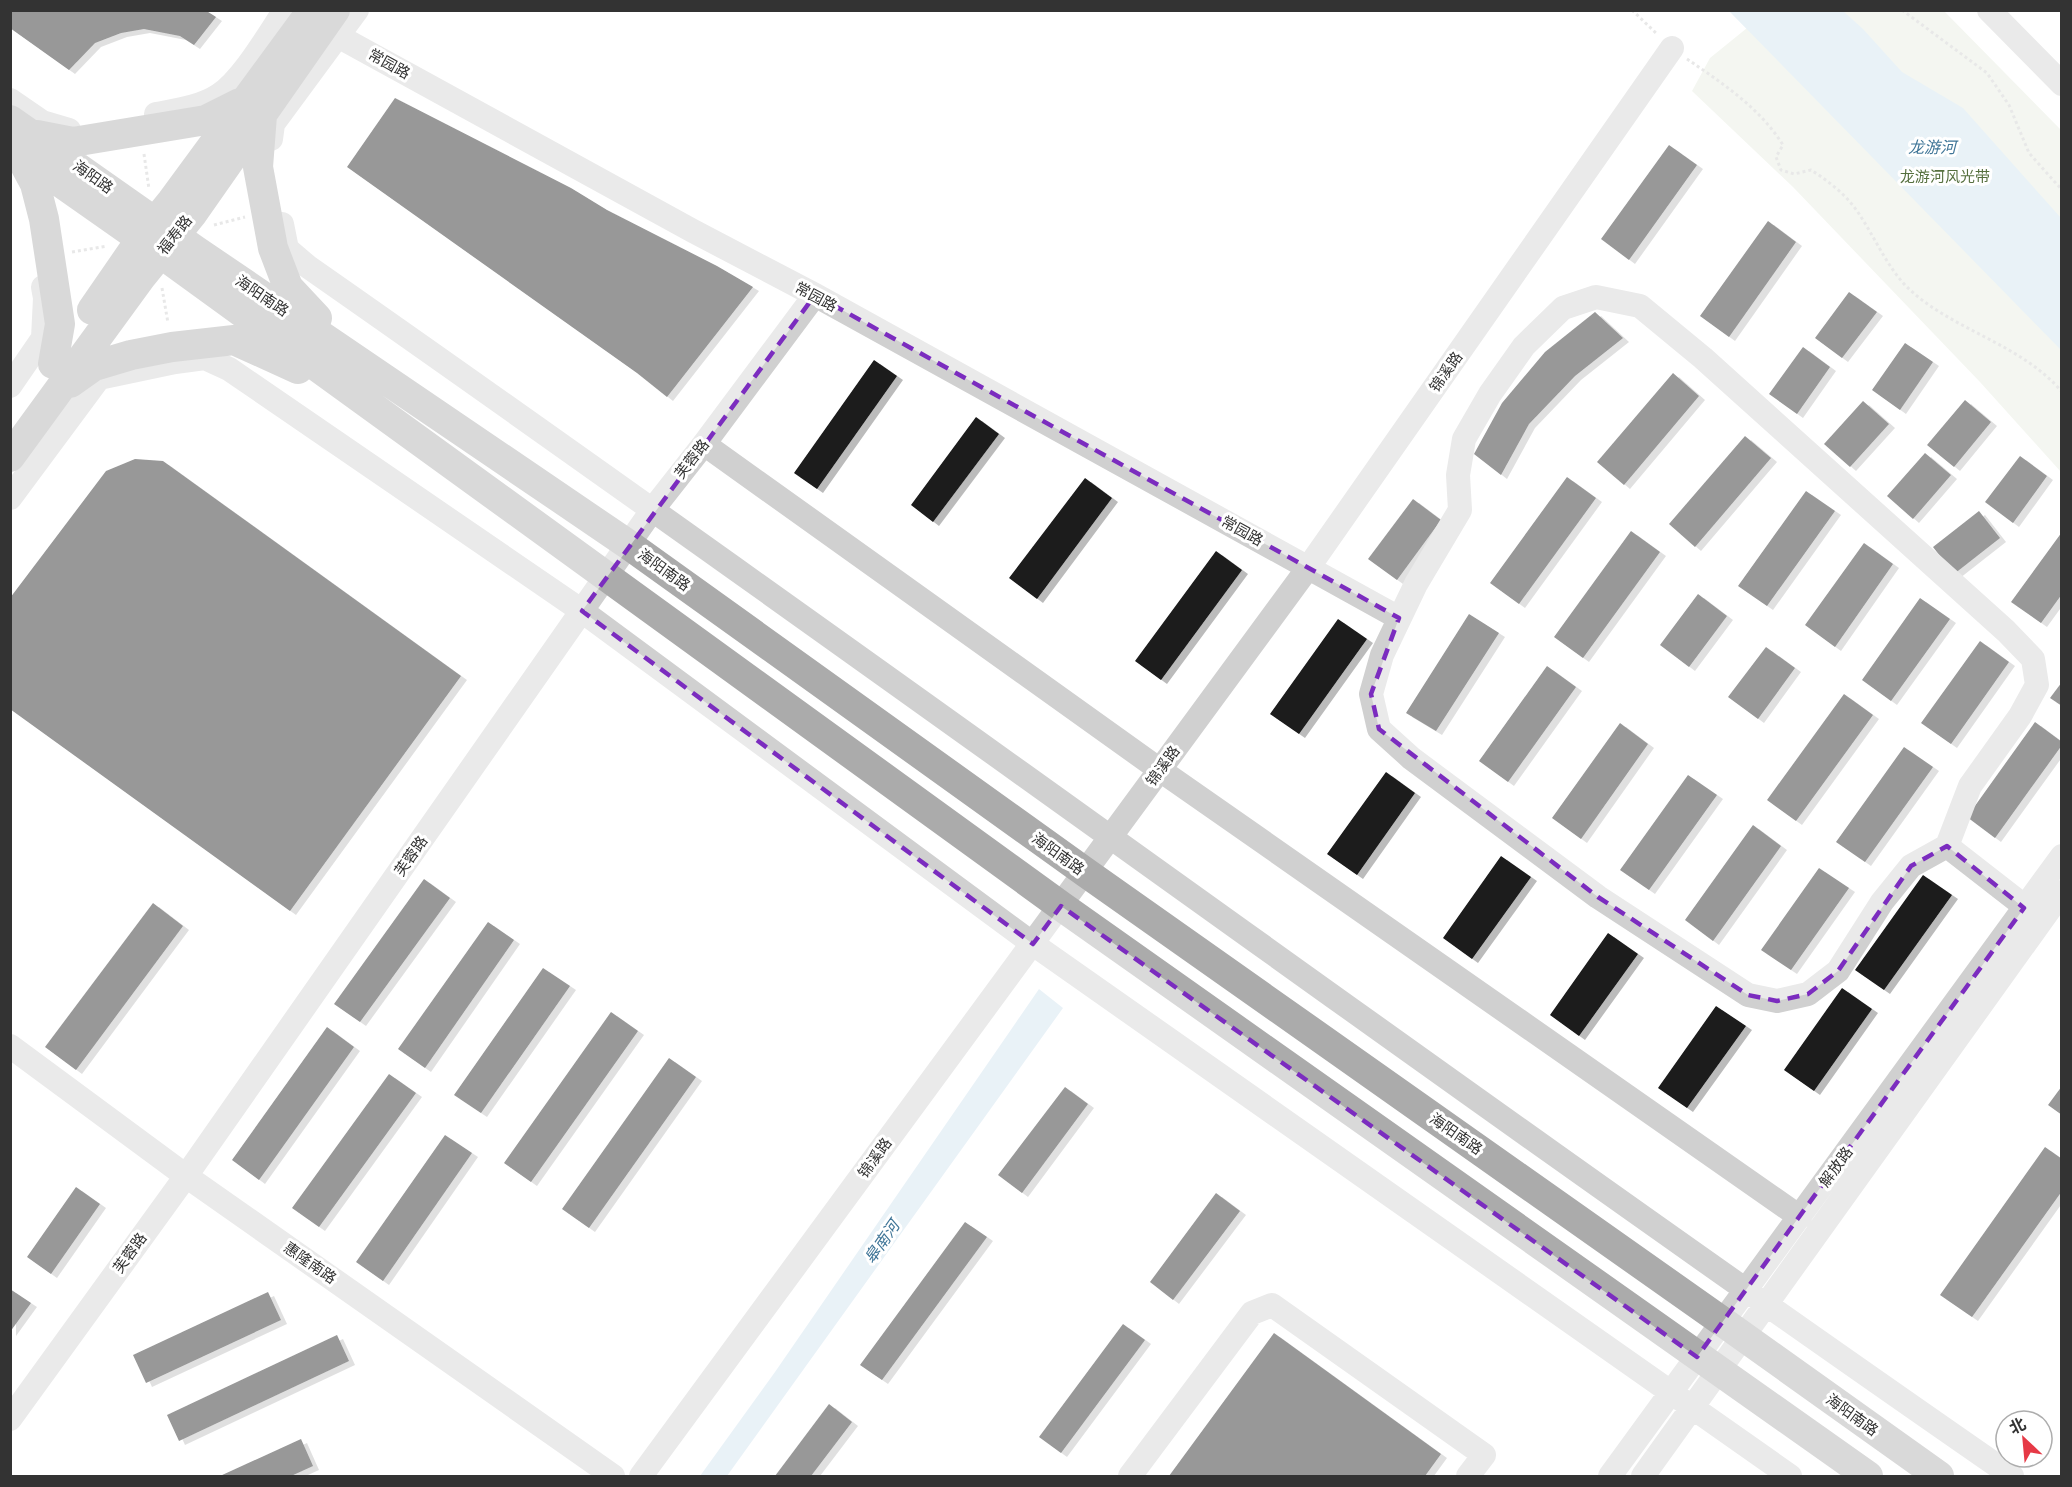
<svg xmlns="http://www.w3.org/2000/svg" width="2072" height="1487" font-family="Raleway,'Noto Sans SC',sans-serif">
  <defs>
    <filter id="shadow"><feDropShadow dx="6" dy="4" stdDeviation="0" flood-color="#0004"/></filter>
  </defs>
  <rect width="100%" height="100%" fill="#fff"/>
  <path fill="#e6ecdf" d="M1768,11H1944L2061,130V472L1980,382L1793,187L1692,91L1710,58Z"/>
  <path fill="#cfe2ee" d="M1729,11H1843L1863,29L1902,72L1963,108L2061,218V350Z
    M1039,989L1063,1008L727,1476H700L775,1372Z"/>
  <path fill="#1a1a1a" filter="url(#shadow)" d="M10,10H205L216,17L194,45L180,36L144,29L121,33L95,43L69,70L10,28Z
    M395,98L571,188L607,210L717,266L753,287L667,397L637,373L347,167Z
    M1669,145L1697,165L1629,260L1601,239Z
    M1768,221L1796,242L1729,337L1700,316Z
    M1849,292L1877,312L1842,358L1815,338Z
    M1595,312L1623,338L1575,376L1529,424L1501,475L1474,454L1502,403L1545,352Z
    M1905,343L1933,362L1900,410L1872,390Z
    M1803,347L1830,367L1797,414L1769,394Z
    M874,360L897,376L817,489L794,473Z
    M1673,373L1699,396L1624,485L1597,462Z
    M1965,400L1991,422L1954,467L1927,445Z
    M1863,401L1889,424L1850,467L1824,444Z
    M976,417L999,434L933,522L911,505Z
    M1745,436L1771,458L1695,547L1669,524Z
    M1925,453L1951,475L1913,519L1887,496Z
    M2020,456L2047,476L2013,523L1985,502Z
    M135,459L163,461L461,676L290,911L10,709V598L106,471Z
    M1567,477L1596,498L1519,604L1490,583Z
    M1085,478L1112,498L1037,599L1009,578Z
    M1806,491L1835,511L1767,606L1738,586Z
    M1413,499L1441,520L1397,580L1368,559Z
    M1979,511L2000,538L1954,574L1933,547Z
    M1631,531L1660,552L1583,658L1554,637Z
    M2062,532V594L2041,623L2011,602Z
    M1864,543L1893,564L1835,647L1805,625Z
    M1216,551L1242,570L1161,680L1135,661Z
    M1698,594L1727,616L1689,667L1660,645Z
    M1920,598L1950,619L1891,701L1862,680Z
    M1469,614L1499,633L1436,731L1406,713Z
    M1338,619L1367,639L1299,734L1270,714Z
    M1980,641L2009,662L1951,744L1921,723Z
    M1766,647L1795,668L1758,719L1728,697Z
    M1547,666L1576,687L1508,782L1479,761Z
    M2062,682V706L2050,698Z
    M1844,694L1873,715L1796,821L1767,800Z
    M2035,722L2062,742V745L1995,838L1967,817Z
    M1620,723L1648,744L1581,839L1552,818Z
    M1904,747L1933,767L1865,862L1836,842Z
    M1386,772L1415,793L1357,875L1327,854Z
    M1688,775L1717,795L1649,890L1620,870Z
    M1753,825L1781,846L1713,941L1685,920Z
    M1501,856L1531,877L1472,959L1443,938Z
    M1819,868L1849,888L1791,970L1761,950Z
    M1923,875L1952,895L1884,990L1855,970Z
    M424,879L450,898L360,1022L334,1004Z
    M153,903L183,926L76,1070L45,1047Z
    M488,922L514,940L425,1068L398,1049Z
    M1608,933L1638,954L1579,1036L1550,1015Z
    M543,968L570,986L481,1113L454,1095Z
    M1842,988L1872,1009L1814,1091L1784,1070Z
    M1716,1006L1746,1026L1687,1108L1658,1088Z
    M611,1012L638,1031L531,1182L504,1163Z
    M327,1027L354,1047L259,1180L232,1160Z
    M669,1058L696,1077L589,1228L562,1209Z
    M389,1074L416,1093L319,1227L292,1208Z
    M2062,1086V1115L2048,1105Z
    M1065,1087L1088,1104L1022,1193L998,1175Z
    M445,1135L472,1153L383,1281L356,1262Z
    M2045,1147L2062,1159V1191L1972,1317L1940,1295Z
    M76,1187L100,1204L51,1274L27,1257Z
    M1216,1193L1240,1211L1173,1300L1150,1282Z
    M965,1222L987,1237L882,1380L860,1365Z
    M10,1289L31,1303L10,1332Z
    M268,1292L281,1320L146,1383L133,1355Z
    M1123,1324L1145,1340L1061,1453L1039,1437Z
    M1274,1333L1441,1454L1425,1476H1169Z
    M337,1335L349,1361L179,1441L167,1415Z
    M829,1404L852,1422L811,1476H775Z
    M301,1439L313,1466L291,1476H220Z"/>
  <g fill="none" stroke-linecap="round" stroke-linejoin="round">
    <path stroke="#cdcdcd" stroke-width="3" stroke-dasharray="3 3" stroke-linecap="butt" d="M1632,10L1657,34
      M1902,10L1987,73L2009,105L2029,153L2062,190
      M1687,59C1722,83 1760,108 1783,145L1776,157L1781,170L1794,174L1811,170C1830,182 1849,197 1861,217C1876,240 1887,266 1906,286C1950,330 2021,343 2062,392
      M144,154L149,189
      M214,225L245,217
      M72,252L107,246
      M162,288L168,323"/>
    <path stroke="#d0d0d0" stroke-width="24" d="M1989,10L2062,84
      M325,29L693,231L815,295L1399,618
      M10,100L42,122L69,130
      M156,114C177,110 201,107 219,95C243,79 268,35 285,10
      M271,139L273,124L357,10
      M282,224L287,249L307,266C878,665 1439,1079 2012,1476
      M1596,297L1640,306L1703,358L2006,631L2033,659L2037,685L2020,716L1970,786L1947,846L1911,866L1882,902L1838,971L1808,994L1777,1001L1748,995L1598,897L1411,758L1379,729L1371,694L1382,655L1416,584L1460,510L1458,475L1464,439L1490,394L1524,346L1563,308Z
      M10,386L43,338L45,298L43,287
      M704,444L1160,770L1800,1217
      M10,498L99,378L175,362L205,358L229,369L582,611L1033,944L1790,1476
      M1947,846L2037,916
      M10,1046L186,1176L613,1476
      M10,1419L186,1176L653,509L704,444L815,295
      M641,1476L1308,568L1672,48
      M1130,1476L1252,1313L1272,1305L1484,1455L1468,1476
      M1610,1476L2062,856
      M1643,1476L2062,892"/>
    <path stroke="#ababab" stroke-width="30" d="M262,115L258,167L273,248L288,287L317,318
      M10,120L195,250L629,545L1085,872L1723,1322L1939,1476
      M37,135L73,142L206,120L240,103
      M10,147L141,239L1061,906L1868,1476
      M20,156L35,184L44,219L60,324L53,364
      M92,310L141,239L172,201L305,20
      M70,383L94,366L131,355L172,347L234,340L298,369
      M10,457L142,276L193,213L335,10"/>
  </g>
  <path d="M0 0H2072V1487H0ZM815,295L1399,618L1371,694L1379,729L1598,897L1748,995L1777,1001L1808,994L1838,971L1911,866L1947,846L2024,908L1697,1357L1061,906L1033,944L582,611Z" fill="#fff" fill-opacity=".55" fill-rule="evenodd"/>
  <path fill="none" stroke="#7b2cbf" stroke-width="4.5" stroke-dasharray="12 8" stroke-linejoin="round" d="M815,295L1399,618L1371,694L1379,729L1598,897L1748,995L1777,1001L1808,994L1838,971L1911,866L1947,846L2024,908L1697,1357L1061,906L1033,944L582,611Z"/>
  <g text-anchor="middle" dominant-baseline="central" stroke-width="6" stroke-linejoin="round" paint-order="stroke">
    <g font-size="15" fill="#333" stroke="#fff">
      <text transform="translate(389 64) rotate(29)">常园路</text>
      <text transform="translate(93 177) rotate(35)">海阳路</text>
      <text transform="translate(175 235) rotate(-52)">福寿路</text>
      <text transform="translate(262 296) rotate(34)">海阳南路</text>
      <text transform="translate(816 297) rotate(28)">常园路</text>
      <text transform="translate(1446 372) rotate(-55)">锦溪路</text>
      <text transform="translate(692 459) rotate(-52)">芙蓉路</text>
      <text transform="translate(1242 531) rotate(29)">常园路</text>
      <text transform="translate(664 570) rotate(36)">海阳南路</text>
      <text transform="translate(1163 766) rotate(-54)">锦溪路</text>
      <text transform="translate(1058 854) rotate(36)">海阳南路</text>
      <text transform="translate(411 856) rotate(-55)">芙蓉路</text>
      <text transform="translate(1456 1134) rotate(35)">海阳南路</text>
      <text transform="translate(875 1158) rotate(-54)">锦溪路</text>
      <text transform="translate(1836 1167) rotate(-54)">解放路</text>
      <text transform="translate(130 1253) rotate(-54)">芙蓉路</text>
      <text transform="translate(310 1263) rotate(35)">惠隆南路</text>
      <text transform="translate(1852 1415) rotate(36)">海阳南路</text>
    </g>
    <g font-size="15" fill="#56703f" stroke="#fff">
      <text x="1945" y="177">龙游河风光带</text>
    </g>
    <g font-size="16" font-style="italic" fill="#3f7597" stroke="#fff">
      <text x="1932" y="147">龙游河</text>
      <text transform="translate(882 1242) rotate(-55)">皋南河</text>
    </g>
  </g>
  <rect width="2072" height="1487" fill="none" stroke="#333333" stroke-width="24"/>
  <g transform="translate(2024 1439) rotate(334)"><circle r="28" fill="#ffffff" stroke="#adadad" stroke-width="1.5"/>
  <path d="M0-4.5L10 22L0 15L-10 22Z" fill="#e63946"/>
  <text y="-9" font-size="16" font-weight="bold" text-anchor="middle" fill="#333333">北</text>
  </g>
</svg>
